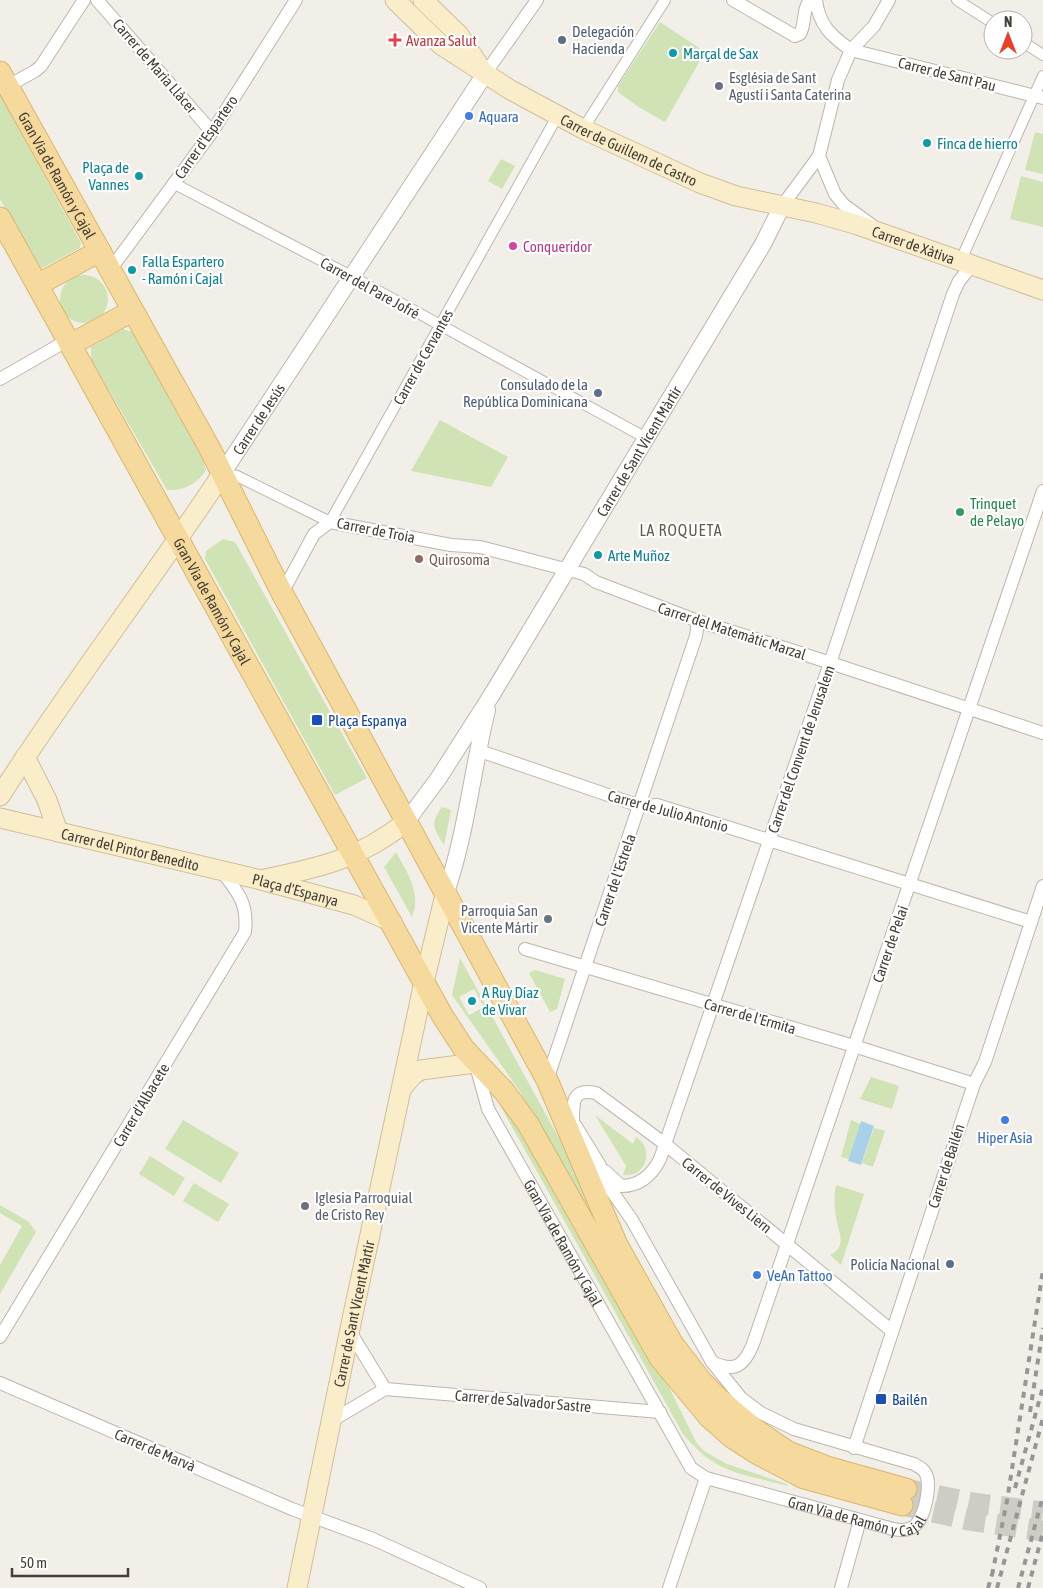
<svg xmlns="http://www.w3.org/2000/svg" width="1043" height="1588" font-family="'Asap Condensed',sans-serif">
  <rect width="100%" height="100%" fill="#f2efe8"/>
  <path fill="#cfe3b4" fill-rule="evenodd" d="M660,22L705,52L665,122L637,106L618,92V86Z
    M0,95L81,243L80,248L42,268L37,267L0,199Z
    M1035,132L1043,134V174L1025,170Z
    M501,159L515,166L502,189L488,181Z
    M1021,176L1043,182V227L1010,219Z
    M60 299a24 24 0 1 1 48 0a24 24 0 1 1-48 0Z
    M123,329L132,332L203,460L206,470C197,484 184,491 167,490L91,359V347Z
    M440,420L508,457L491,487L411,471Z
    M223,539L235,542L367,778L335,795L205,559L206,551Z
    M442,807L451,810L444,845C433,827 430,824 442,807Z
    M396,852C407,872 422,894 412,917L384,867Z
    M460,958L566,1151L598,1230L519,1090L452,995ZM474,989L484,1007L469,1015L459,997Z
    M535,970L565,979L557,1009L550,1012L529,973Z
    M871,1077L899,1086L892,1109L860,1099Z
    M496,1098L517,1125L664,1377L696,1442L704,1451L727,1464L787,1484V1486C740,1473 716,1474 683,1434Z
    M595,1115L633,1144L636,1137C655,1148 646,1179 623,1175L626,1166Z
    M183,1120L239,1153L221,1183L165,1149Z
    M851,1120L860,1124L849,1159L841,1157Z
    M874,1128L885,1131L873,1167L862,1163Z
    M150,1156L185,1178L174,1196L139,1174Z
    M194,1183L229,1204L218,1222L183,1201Z
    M836,1185L864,1194L841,1265L830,1255C848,1247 838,1231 836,1217C834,1206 834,1195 836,1185Z
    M0,1205L29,1222L36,1232L0,1294V1265L22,1226L0,1213Z"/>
  <path fill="#a9d2ea" d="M861,1121L874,1126L861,1165L848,1161Z"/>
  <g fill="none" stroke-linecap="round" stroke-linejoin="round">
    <path stroke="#cfccc5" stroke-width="21" stroke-dasharray="21 11" stroke-linecap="butt" d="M906,1489L973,1503L1043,1512
      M902,1505L969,1520L1043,1531"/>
    <g stroke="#bdb6ab" stroke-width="12">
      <path id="pedestrian" d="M957,0L993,23
        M1023,42L1043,55
        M583,129L665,0
        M173,183L351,276L646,438
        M961,260L1043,76
        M222,474L237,476L330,522L558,115"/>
    </g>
    <g stroke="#bdb6ab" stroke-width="14">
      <g id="minor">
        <path d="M97,0L212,132"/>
        <path d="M733,0L795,36L800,34C806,23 802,10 810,0"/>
        <path d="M816,0C819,25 831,36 851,50L1043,98"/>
        <path d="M485,74L537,0"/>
        <path d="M8,86L35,71L41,66L84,0"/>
        <path d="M819,156L835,194L844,205L873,226"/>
        <path d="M782,206L819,156L838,80L851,50L874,26L889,0"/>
        <path d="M110,270L212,132L296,0"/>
        <path d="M0,379L68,340"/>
        <path d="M282,593L314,534L330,522L451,545L480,547L584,574L596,582L698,621L791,650L1043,733"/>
        <path d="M477,750L640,806L657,805L1031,922"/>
        <path d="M525,949L854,1046L974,1084"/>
        <path id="s1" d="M476,1066L488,1109L691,1468L706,1478L886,1527C895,1530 905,1532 913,1527C925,1520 933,1481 924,1471C922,1468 917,1466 914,1464L794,1429L761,1413L741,1398L712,1362L632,1220L611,1190L599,1164L575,1125"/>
        <path d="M547,1080L696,636L698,621"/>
        <path d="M573,1121C573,1102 572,1088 596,1093L665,1144L892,1331"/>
        <path d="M605,1171L621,1186C640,1186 652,1175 660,1159L830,663L953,294L959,281L973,264"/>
        <path d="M349,1330L385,1389"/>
        <path d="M0,1337L245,932C248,902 238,893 221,870"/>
        <path d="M712,1362C735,1373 744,1366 753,1344L1043,491"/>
        <path d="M0,1383L292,1509L373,1539L480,1588"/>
        <path d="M331,1421L385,1389L660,1412"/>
        <path d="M854,1448L964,1114L974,1084L985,1062L1043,886"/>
        <path d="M669,1588L706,1478"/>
        <path d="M841,1588L860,1520"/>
      </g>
    </g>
    <g stroke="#bdb6ab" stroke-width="18">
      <g id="tertiary">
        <path id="s2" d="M222,474L485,74"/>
        <path id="s3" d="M406,822L438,779L491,696L763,244L782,206"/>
        <path d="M445,895C466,835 472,772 487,710"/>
      </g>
    </g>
    <g stroke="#cfbf9a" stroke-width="21">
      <g id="secondary">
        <path id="s4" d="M395,0L441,45L509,89L583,129L700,183L736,196L816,213L858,225L1043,290"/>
        <path d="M423,0L459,35L480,67"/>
        <path d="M25,757L47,800L58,832"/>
        <path d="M0,796C70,686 150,583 222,474"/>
        <path id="s5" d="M0,818L261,880L354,905L392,922"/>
        <path d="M265,879C322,867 359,859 406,822"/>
        <path d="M402,1088L413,1075L421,1070L475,1063"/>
        <path id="s6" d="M297,1588L352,1319L424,982L445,895"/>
      </g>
    </g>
    <g stroke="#dab66e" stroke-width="23">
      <g id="primary">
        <path id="s7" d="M0,72L210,449L282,593L547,1080L617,1245L672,1343L702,1382L718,1398L753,1428L788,1452L827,1467L906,1489"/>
        <path id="s8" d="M0,218L442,1015L464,1049L504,1091L528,1124L660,1358L709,1417L733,1438L758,1454L804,1478L902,1505"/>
        <path d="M37,285L100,251"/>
        <path d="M70,345L132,311"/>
      </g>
    </g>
    <use href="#pedestrian" stroke="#fff" stroke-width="10"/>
    <use href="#minor" stroke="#fff" stroke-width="12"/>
    <use href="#tertiary" stroke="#fff" stroke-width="16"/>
    <use href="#secondary" stroke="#faedca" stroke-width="19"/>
    <use href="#primary" stroke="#f6da9d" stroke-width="21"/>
    <path stroke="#969696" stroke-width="4" stroke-dasharray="6 6" stroke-linecap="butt" d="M1030,1412L1043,1328
      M1015,1488L1043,1387
      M992,1575L1007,1501L1043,1270
      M988,1588L994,1568
      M997,1588L1043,1418
      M1018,1588L1043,1496
      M1028,1588L1043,1532"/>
  </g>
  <path fill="#e0444e" stroke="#fff" stroke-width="2" d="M392.5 32.5h5v5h5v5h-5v5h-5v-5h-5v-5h5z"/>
  <g fill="#5c6f8a" stroke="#fff" stroke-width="2">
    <circle cx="562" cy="40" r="5"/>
    <circle cx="598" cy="393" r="5"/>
    <circle cx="950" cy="1264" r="5"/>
  </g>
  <g fill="#0f9aa8" stroke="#fff" stroke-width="2">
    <circle cx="673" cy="53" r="5"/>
    <circle cx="927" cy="143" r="5"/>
    <circle cx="139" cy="176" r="5"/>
    <circle cx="132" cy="270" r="5"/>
    <circle cx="598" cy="555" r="5"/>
    <circle cx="472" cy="1001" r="5"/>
  </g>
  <g fill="#6b7280" stroke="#fff" stroke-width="2">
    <circle cx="719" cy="86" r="5"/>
    <circle cx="548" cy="919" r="5"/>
    <circle cx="305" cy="1206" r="5"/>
  </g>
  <g fill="#3f7fe0" stroke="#fff" stroke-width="2">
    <circle cx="469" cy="116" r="5"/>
    <circle cx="1005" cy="1120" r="5"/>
    <circle cx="757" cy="1275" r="5"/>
  </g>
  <circle fill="#d1479c" stroke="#fff" stroke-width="2" cx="513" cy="246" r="5"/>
  <circle fill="#2e9e5b" stroke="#fff" stroke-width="2" cx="960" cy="512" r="5"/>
  <circle fill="#8d6e63" stroke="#fff" stroke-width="2" cx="419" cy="559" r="5"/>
  <g fill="#1a4fb4" stroke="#fff" stroke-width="2">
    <rect x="311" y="714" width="12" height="12" rx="2.5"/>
    <rect x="875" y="1393" width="12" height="12" rx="2.5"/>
  </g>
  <g text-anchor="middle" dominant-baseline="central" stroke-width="4.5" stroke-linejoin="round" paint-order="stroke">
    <g font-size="15" fill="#4e5e75" stroke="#fff" text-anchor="end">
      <text x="572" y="31" text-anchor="start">Delegación<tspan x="572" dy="17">Hacienda</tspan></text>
      <text x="588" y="384">Consulado de la<tspan x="588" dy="17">República Dominicana</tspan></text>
      <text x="940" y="1264">Policía Nacional</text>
    </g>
    <g font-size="15" fill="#be3a42" stroke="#fff" text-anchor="start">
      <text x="406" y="40">Avanza Salut</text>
    </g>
    <g font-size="15" fill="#0d838f" stroke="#fff" text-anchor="start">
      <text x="683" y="53">Marçal de Sax</text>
      <text x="937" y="143">Finca de hierro</text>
      <text x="129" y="167" text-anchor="end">Plaça de<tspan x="129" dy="17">Vannes</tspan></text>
      <text x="142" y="261">Falla Espartero<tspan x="142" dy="17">- Ramón i Cajal</tspan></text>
      <text x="608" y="555">Arte Muñoz</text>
      <text x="482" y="992">A Ruy Díaz<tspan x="482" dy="17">de Vivar</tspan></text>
    </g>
    <g font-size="15" fill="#453f37" stroke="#fff">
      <text transform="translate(155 66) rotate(49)">Carrer de Maria Llàcer</text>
      <text transform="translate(947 74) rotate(14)">Carrer de Sant Pau</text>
      <text transform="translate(206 137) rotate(-55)">Carrer d'Espartero</text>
      <text stroke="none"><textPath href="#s4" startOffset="280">Carrer de Guillem de Castro</textPath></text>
      <text stroke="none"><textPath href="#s7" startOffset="118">Gran Via de Ramón y Cajal</textPath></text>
      <text stroke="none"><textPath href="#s4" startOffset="581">Carrer de Xàtiva</textPath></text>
      <text transform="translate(370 288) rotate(29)">Carrer del Pare Jofré</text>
      <text transform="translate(423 357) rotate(-61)">Carrer de Cervantes</text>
      <text stroke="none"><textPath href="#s2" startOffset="66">Carrer de Jesús</textPath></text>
      <text stroke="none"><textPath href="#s3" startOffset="438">Carrer de Sant Vicent Màrtir</textPath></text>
      <text transform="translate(376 530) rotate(11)">Carrer de Troia</text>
      <text stroke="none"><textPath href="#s8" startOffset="438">Gran Via de Ramón y Cajal</textPath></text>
      <text transform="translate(732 631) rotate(18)">Carrer del Matemàtic Marzal</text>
      <text transform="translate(801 749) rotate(-71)">Carrer del Convent de Jerusalem</text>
      <text transform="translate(668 811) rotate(15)">Carrer de Julio Antonio</text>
      <text stroke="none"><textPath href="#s5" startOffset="134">Carrer del Pintor Benedito</textPath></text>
      <text transform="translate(615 880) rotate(-71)">Carrer de l'Estrela</text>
      <text stroke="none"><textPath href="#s5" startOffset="304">Plaça d'Espanya</textPath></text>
      <text transform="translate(890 944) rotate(-71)">Carrer de Pelai</text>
      <text transform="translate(750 1016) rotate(16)">Carrer de l'Ermita</text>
      <text transform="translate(141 1105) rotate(-59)">Carrer d'Albacete</text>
      <text transform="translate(946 1166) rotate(-72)">Carrer de Bailén</text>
      <text transform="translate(727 1195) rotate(39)">Carrer de Vives Liern</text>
      <text stroke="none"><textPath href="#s1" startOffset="198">Gran Via de Ramón y Cajal</textPath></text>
      <text stroke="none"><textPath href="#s6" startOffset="280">Carrer de Sant Vicent Màrtir</textPath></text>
      <text transform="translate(523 1401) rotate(5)">Carrer de Salvador Sastre</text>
      <text transform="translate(155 1450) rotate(23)">Carrer de Marvà</text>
      <text stroke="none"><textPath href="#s1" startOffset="632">Gran Via de Ramón y Cajal</textPath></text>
    </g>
    <g font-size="15" fill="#5b616d" stroke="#fff" text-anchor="start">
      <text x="729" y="77">Església de Sant<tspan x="729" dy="17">Agustí i Santa Caterina</tspan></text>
      <text x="538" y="910" text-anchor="end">Parroquia San<tspan x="538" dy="17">Vicente Mártir</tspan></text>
      <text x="315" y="1197">Iglesia Parroquial<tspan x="315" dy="17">de Cristo Rey</tspan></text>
    </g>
    <g font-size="15" fill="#366cbe" stroke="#fff" text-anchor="start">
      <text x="479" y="116">Aquara</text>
      <text x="1005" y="1137" text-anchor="middle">Hiper Asia</text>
      <text x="767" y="1275">VeAn Tattoo</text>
    </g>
    <g font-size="15" fill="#b23c85" stroke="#fff" text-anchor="start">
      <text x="523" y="246">Conqueridor</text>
    </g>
    <g font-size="15" fill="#27864d" stroke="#fff" text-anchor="start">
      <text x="970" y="503">Trinquet<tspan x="970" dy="17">de Pelayo</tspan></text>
    </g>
    <g font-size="15" fill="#785e54" stroke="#fff" text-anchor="start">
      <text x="429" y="559">Quirosoma</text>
    </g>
    <g font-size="15" fill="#164399" stroke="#fff" text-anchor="start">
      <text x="328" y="720">Plaça Espanya</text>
      <text x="892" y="1399">Bailén</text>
    </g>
    <g font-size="16" letter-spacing="1" fill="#675d4f" stroke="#fff">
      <text x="681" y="530">LA ROQUETA</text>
    </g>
  </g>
  <g transform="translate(1008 35)"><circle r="24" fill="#ffffff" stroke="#b5b2af"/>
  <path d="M0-4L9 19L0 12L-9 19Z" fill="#e93f28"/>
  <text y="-8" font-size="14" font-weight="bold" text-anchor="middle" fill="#453f37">N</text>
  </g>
  <path d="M12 1568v8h116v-8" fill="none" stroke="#453f37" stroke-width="2.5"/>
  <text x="20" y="1568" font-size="15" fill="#453f37" stroke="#ffffff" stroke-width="4" paint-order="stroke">50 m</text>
</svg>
